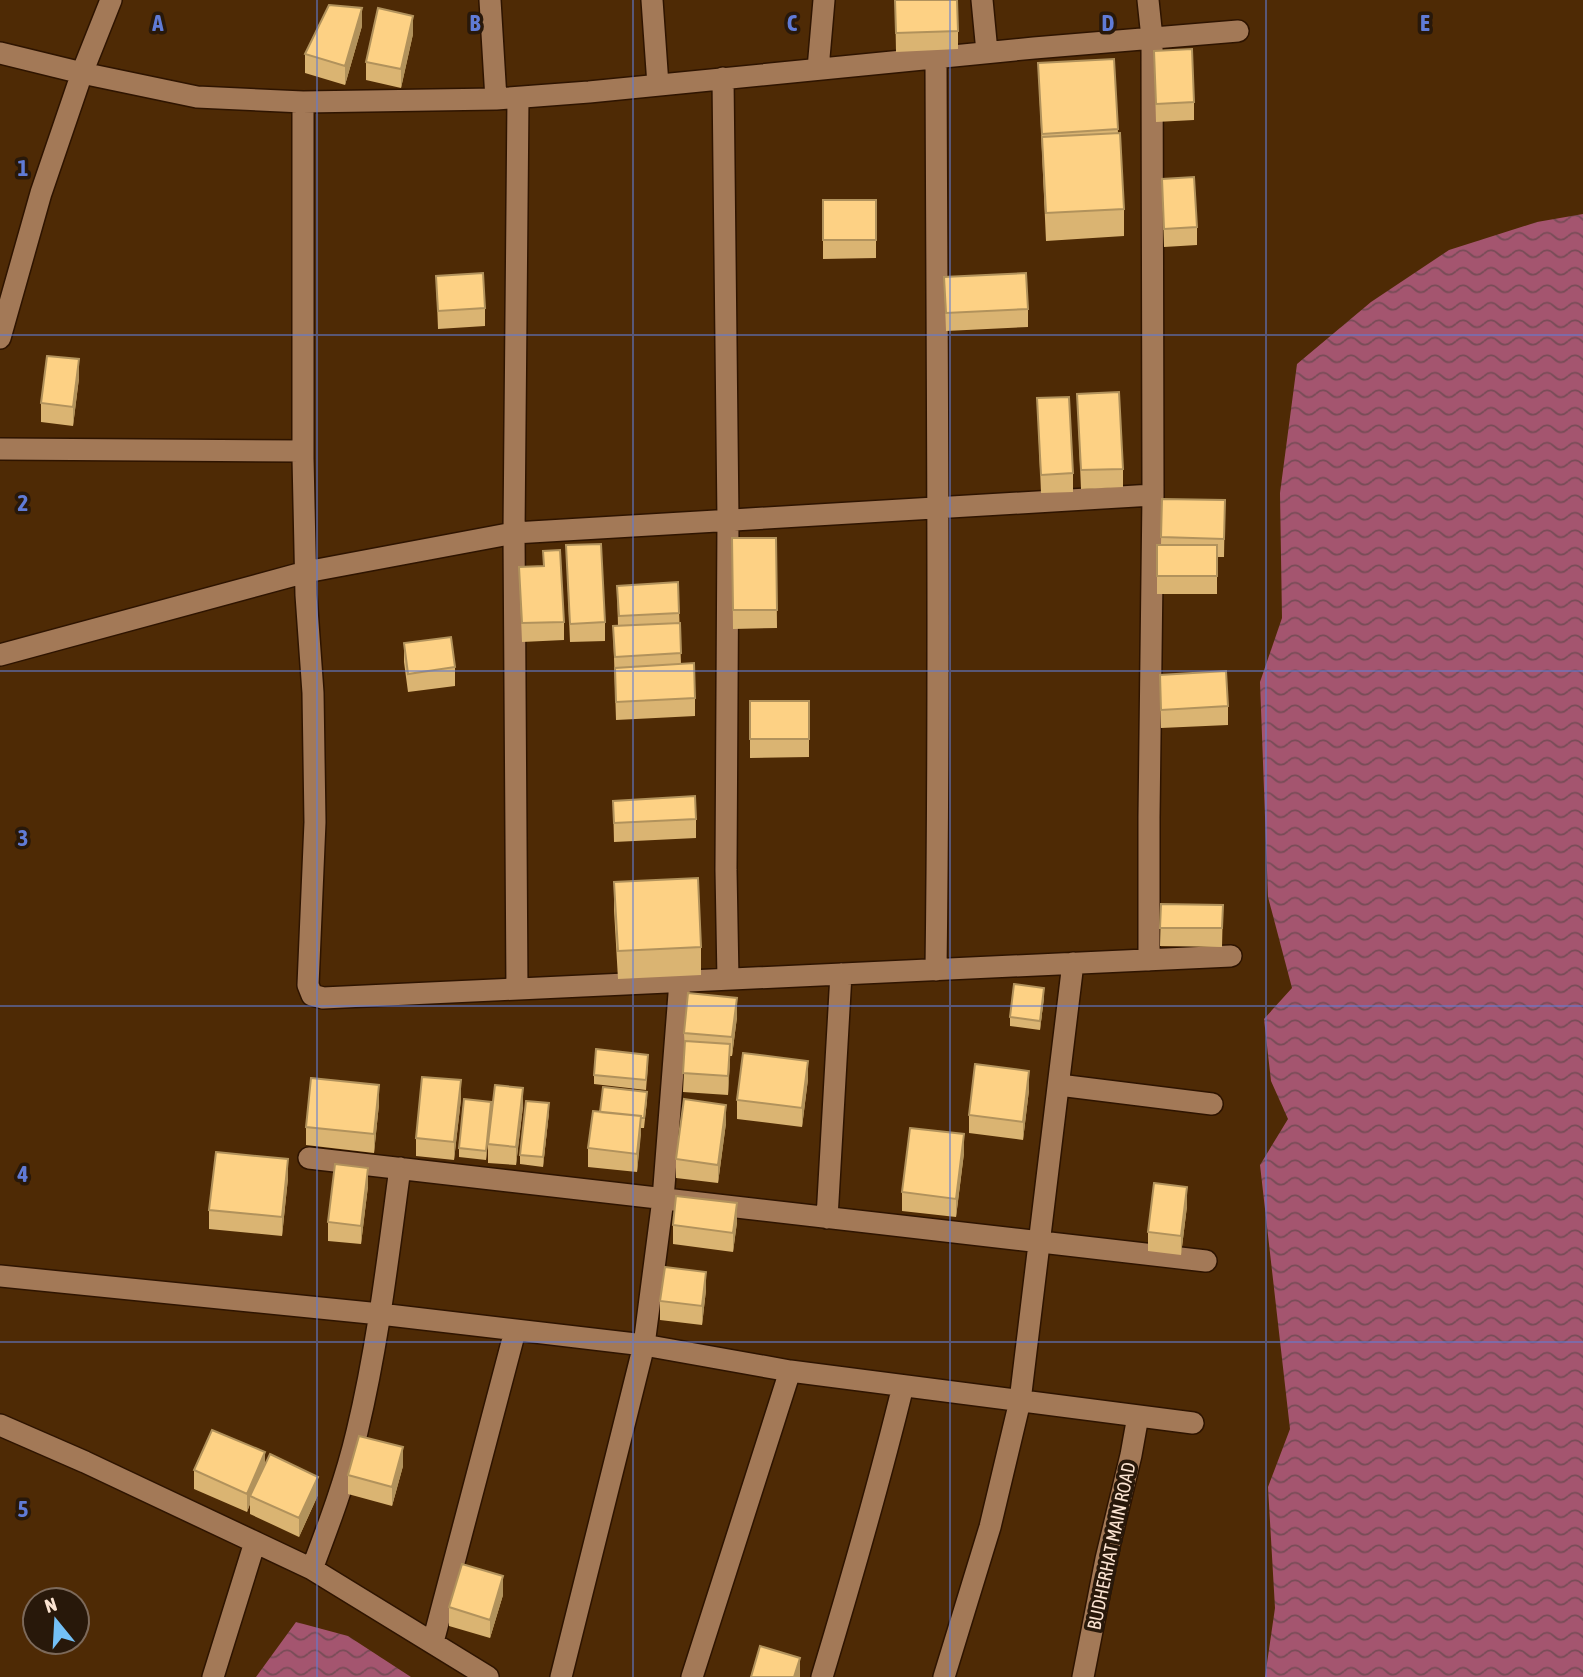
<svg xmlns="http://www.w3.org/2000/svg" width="1583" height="1677" font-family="'Asap Condensed',sans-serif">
  <defs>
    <pattern id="water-waves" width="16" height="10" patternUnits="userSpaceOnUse" patternTransform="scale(1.75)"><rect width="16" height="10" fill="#a4556f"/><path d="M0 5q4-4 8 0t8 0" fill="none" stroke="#784c57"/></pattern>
  </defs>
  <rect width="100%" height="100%" fill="#4e2a05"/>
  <path fill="url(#water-waves)" d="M1583,214V1677H1265L1275,1608L1268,1487L1290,1429L1260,1165L1288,1119L1271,1081L1264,1019L1292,988L1268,897L1260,682L1282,618L1280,493L1297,364L1371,302L1449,250L1537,222Z
    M296,1622L348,1636L411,1677H256Z"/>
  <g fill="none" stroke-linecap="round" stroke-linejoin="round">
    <g stroke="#2e1400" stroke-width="24">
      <path id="minor" d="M490,0L496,99
        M652,0L658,85
        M982,0L987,52
        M1148,0L1152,38L1153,495L1149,817V960
        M0,53L82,73L197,97L303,102L496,99L589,92L1034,48L1238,31
        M818,69L824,0
        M723,78L728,520L726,870L728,979
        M303,102V458L306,595L313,693L315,822L308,985L312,995L323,998L1231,956
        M0,338L41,193L82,73L111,0
        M0,449L303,451
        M0,655L306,572L514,533L1153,495
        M936,970C940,666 937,361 936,57
        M517,989L514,533L518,98
        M1059,1085L1212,1104
        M309,1158L1206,1261
        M827,1218L841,974
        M0,1276L380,1314L644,1345L790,1371L1193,1423
        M0,1425L85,1462L312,1569L488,1677
        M312,1569C329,1524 346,1479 357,1432C378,1345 388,1257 400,1168
        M433,1642L515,1331
        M213,1677L255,1542
        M561,1677L644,1345L663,1199L680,981
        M692,1677L790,1371
        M822,1677C851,1581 879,1484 903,1386
        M944,1677L990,1527L1020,1401L1073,963
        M1083,1677L1106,1559L1131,1455L1138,1416"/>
    </g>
    <use href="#minor" stroke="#a37957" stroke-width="21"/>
  </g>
  <path fill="#dab472" d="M895,0L958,31V49L896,52Z
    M362,26L345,85L305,73V54Z
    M413,34L401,88L366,80V62Z
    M1154,51L1194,102V120L1156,122Z
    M1114,59L1118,133L1124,209V236L1046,241L1038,63Z
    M1162,179L1197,227V245L1164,247Z
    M823,200H876V258L823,259Z
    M436,276L485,308V326L438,329Z
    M944,277L1028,309V327L946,331Z
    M79,378L73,426L41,422V403Z
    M1077,394L1123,469V487L1081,489Z
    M1037,398L1073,473V492L1041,493Z
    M1162,499L1225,500L1224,557H1217V594H1157V545H1161Z
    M732,538H776L777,628L733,629Z
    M566,545L605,622V641L570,642Z
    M543,551L564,622V640L522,642L519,567L543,566Z
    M678,582L681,664L695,698V716L616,720L613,626H618L617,586Z
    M404,643L455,667V686L408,692L404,662Z
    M1160,675L1228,706V725L1161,728Z
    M750,701H809V757L750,758Z
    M613,801L696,819V838L614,842Z
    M614,882L701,947V975L618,979L614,910Z
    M1161,904L1223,905L1222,947L1160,946Z
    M1044,997L1040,1030L1010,1026V1017Z
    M737,1017L732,1056H730L728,1095L683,1092L685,1051L684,1033Z
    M648,1064L646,1090L594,1084V1075Z
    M808,1079L802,1127L737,1119V1100Z
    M1029,1090L1023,1140L969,1133V1115Z
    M461,1099L454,1160L416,1156V1138Z
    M647,1101L644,1128H641L637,1172L588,1167V1148L600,1112Z
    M379,1104L374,1153L306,1145V1127Z
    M523,1106L516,1165L488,1163V1144Z
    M491,1111L486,1160L459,1157V1148Z
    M549,1112L543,1167L520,1164V1155Z
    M726,1123L718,1183L676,1178V1159Z
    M964,1153L956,1217L902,1211V1192Z
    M288,1178L282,1236L209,1229V1210Z
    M368,1186L361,1244L328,1241V1222Z
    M1187,1206L1181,1255L1148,1251V1232Z
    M737,1222L733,1252L673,1244V1225Z
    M706,1290L702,1325L660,1320V1301Z
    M265,1464L318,1495L299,1537L250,1514V1504L247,1512L194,1489V1470Z
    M403,1466L392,1506L348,1494V1475Z
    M503,1595L490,1638L449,1626V1607Z"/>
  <path fill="#b1925c" d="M362,8V26L345,85V66Z
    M413,16V34L401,88V69Z
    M79,359V378L73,426V407Z
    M1044,988V997L1040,1030V1021Z
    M737,998V1017L732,1056V1037Z
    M730,1044V1062L728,1095V1076Z
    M808,1061V1079L802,1127V1108Z
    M1029,1071V1090L1023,1140V1122Z
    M461,1080V1099L454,1160V1142Z
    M379,1085V1104L374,1153V1134Z
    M523,1088V1106L516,1165V1147Z
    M491,1102V1111L486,1160V1151Z
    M549,1103V1112L543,1167V1157Z
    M726,1105V1123L718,1183V1165Z
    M641,1116V1135L637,1172V1154Z
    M964,1134V1153L956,1217V1199Z
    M288,1159V1178L282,1236V1217Z
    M368,1168V1186L361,1244V1226Z
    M1187,1187V1206L1181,1255V1236Z
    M737,1203V1222L733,1252V1233Z
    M706,1272V1290L702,1325V1306Z
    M403,1447V1466L392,1506V1487Z
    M265,1452V1471L250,1496V1504L247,1512V1494Z
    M318,1477V1495L299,1537V1518Z
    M503,1576V1595L490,1638V1620Z
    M800,1658V1677H794Z"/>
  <path fill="#fdd184" stroke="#b1925c" stroke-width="2" d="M895,0H957L958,31L896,33Z
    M329,5L362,8L345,66L305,54Z
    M378,8L413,16L401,69L366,62Z
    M1192,49L1194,102L1156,104L1154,51Z
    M1114,59L1118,129L1042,134L1038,63Z
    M1120,133L1124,209L1046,213L1042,137Z
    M1194,177L1197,227L1164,229L1162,179Z
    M823,200H876V240H823Z
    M483,273L485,308L438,311L436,276Z
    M1026,273L1028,309L946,313L944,277Z
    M47,356L79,359L73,407L41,403Z
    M1119,392L1123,469L1081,470L1077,394Z
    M1069,397L1073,473L1041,475L1037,398Z
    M1162,499L1225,500L1224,539L1161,537Z
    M732,538H776L777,610H733Z
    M601,544L605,622L570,624L566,545Z
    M1157,545H1217V576H1157Z
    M560,550L564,622L522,623L519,567L544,566L543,551Z
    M678,582L679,613L619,616L617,586Z
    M680,623L681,653L615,657L613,626Z
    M451,637L455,667L408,674L404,643Z
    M694,663L695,698L616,702L615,668Z
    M1226,671L1228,706L1161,710L1160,675Z
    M750,701H809V739H750Z
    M695,796L696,819L614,823L613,801Z
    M698,878L701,947L618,951L614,882Z
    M1161,904L1223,905L1222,928H1160Z
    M1014,984L1044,988L1040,1021L1010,1017Z
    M688,993L737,998L732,1037L684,1033Z
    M685,1041L730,1044L728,1076L683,1073Z
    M596,1049L648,1055L646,1080L594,1075Z
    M743,1053L808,1061L802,1108L737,1100Z
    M975,1064L1029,1071L1023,1122L969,1115Z
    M422,1077L461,1080L454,1142L416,1138Z
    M311,1078L379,1085L374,1134L306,1127Z
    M495,1085L523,1088L516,1147L488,1144Z
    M603,1087L647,1092L644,1118H641V1116L600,1112Z
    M464,1099L491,1102L486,1151L459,1148Z
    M684,1099L726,1105L718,1165L676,1159Z
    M526,1101L549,1103L543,1157L520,1155Z
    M593,1111L641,1116L637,1154L588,1148Z
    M910,1128L964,1134L956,1199L902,1192Z
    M216,1152L288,1159L282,1217L209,1210Z
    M335,1164L368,1168L361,1226L328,1222Z
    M1154,1183L1187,1187L1181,1236L1148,1232Z
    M676,1196L737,1203L733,1233L673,1225Z
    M665,1267L706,1272L702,1306L660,1301Z
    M212,1430L265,1452L247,1494L194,1470Z
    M359,1436L403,1447L392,1487L348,1475Z
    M270,1454L318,1477L299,1518L250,1496Z
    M462,1564L503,1576L490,1620L449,1607Z
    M760,1646L800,1658L794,1677H751Z"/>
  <path fill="none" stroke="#607bd6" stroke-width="2" stroke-opacity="0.55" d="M317,0V1677M633,0V1677M950,0V1677M1266,0V1677M0,335H1583M0,671H1583M0,1006H1583M0,1342H1583"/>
  <g text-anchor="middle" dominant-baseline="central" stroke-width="7" stroke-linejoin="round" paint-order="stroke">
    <g font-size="19" fill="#fbe3d1" stroke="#28180a">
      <text transform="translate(1111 1546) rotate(-78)">BUDHERHAT MAIN ROAD</text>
    </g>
  </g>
  <g font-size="23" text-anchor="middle" font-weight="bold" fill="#607bd6" stroke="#28180a" stroke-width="7" stroke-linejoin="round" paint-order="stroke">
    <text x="158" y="31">A</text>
    <text x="475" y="31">B</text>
    <text x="792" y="31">C</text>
    <text x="1108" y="31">D</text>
    <text x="1425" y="31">E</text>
    <text x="23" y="176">1</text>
    <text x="23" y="511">2</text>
    <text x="23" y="846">3</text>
    <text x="23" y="1182">4</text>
    <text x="23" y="1517">5</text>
  </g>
  <g transform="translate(56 1621) rotate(342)"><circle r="33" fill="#28180a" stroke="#7c695a" stroke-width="2"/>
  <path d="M0-5L12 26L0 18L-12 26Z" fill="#74c0f6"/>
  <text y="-10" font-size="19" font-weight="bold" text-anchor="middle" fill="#fbe3d1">N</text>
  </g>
</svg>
